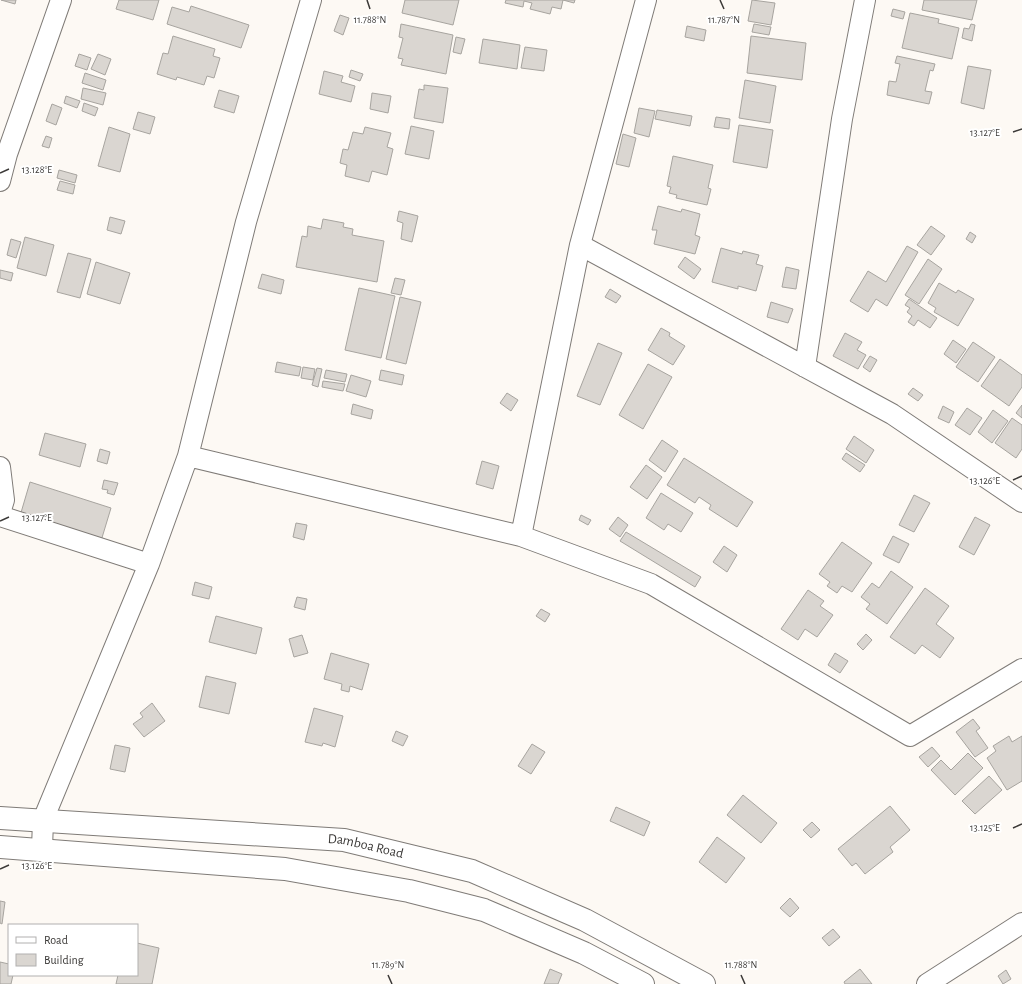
<svg xmlns="http://www.w3.org/2000/svg" width="1022" height="984" font-family="'Alegreya Sans',sans-serif">
  <rect width="100%" height="100%" fill="#fdf9f4"/>
  <path fill="#dad6d1" stroke="#a7a49f" d="M1,0H16L15,4Z
    M119,0H159L153,20L116,9Z
    M405,0H459L453,25L402,13Z
    M506,0H575L574,3L563,0L561,9L552,7L550,14L530,9L532,3L524,1L523,7L505,3Z
    M752,0L775,3L771,25L748,21Z
    M924,0H977L972,20L922,10Z
    M191,6L249,25L241,48L167,24L172,7L189,12Z
    M893,9L905,12L903,19L891,16Z
    M910,13L939,19L938,23L959,28L952,59L902,48Z
    M340,15L349,18L343,35L334,31Z
    M401,24L453,35L446,74L401,65L403,59L398,58L403,38L399,37Z
    M754,24L771,27L769,35L752,32Z
    M971,24L975,25L972,41L962,38L964,28L969,29Z
    M687,26L706,30L704,41L685,37Z
    M173,36L215,49L213,56L220,58L214,78L207,76L204,85L177,77L176,80L157,74L163,53L168,54Z
    M751,36L806,43L802,80L747,73Z
    M456,37L465,39L461,54L453,52Z
    M483,39L520,45L517,69L479,63Z
    M525,47L547,50L544,71L521,68Z
    M79,54L91,58L87,70L75,66Z
    M98,54L111,59L105,75L91,69Z
    M897,56L935,64L933,71L930,70L925,91L932,92L929,104L887,95L889,81L896,82L900,64L895,63Z
    M968,66L991,70L984,109L961,103Z
    M351,70L363,74L360,81L349,77Z
    M324,71L343,76L341,82L355,86L351,102L319,94Z
    M85,73L106,80L103,90L82,83Z
    M745,80L776,86L770,123L739,118Z
    M424,85L448,88L443,123L414,118L419,89L424,90Z
    M83,88L106,93L103,105L81,99Z
    M219,90L239,96L234,113L214,107Z
    M372,93L391,96L388,113L370,109Z
    M66,96L80,101L77,108L64,103Z
    M84,103L98,108L95,116L82,111Z
    M52,104L62,108L56,125L46,121Z
    M639,108L655,111L649,137L634,133Z
    M657,110L692,116L690,126L655,119Z
    M138,112L155,117L150,134L133,129Z
    M716,117L730,119L729,129L714,127Z
    M739,125L773,130L767,168L733,162Z
    M411,126L434,131L429,159L405,154Z
    M109,127L130,134L120,172L98,166Z
    M365,127L391,133L387,147L393,149L387,175L372,171L369,182L345,176L347,165L340,163L343,149L348,150L353,132L363,134Z
    M623,134L636,138L629,167L616,164Z
    M46,136L52,138L49,148L42,146Z
    M673,156L713,165L708,188L711,189L707,205L676,198L677,195L669,193L671,187L667,186Z
    M59,170L77,175L75,183L57,178Z
    M60,181L75,185L73,194L57,190Z
    M658,206L681,212L682,209L700,214L695,235L700,237L695,254L654,244L657,230H652Z
    M399,211L418,216L412,242L401,239L403,223L397,221Z
    M110,217L125,221L121,234L107,230Z
    M323,219L344,223L343,227L353,229L352,235L384,241L377,282L296,267L302,236L307,237L308,226L321,229Z
    M931,226L945,236L931,255L917,245Z
    M970,232L976,236L972,243L966,239Z
    M25,237L54,245L46,276L17,268Z
    M11,239L21,242L16,258L7,255Z
    M907,246L918,252L887,306L876,299L868,312L850,301L868,271L886,282Z
    M721,248L742,254L743,251L759,255L756,264L763,266L756,291L738,286V289L712,282Z
    M68,253L91,259L80,298L57,292Z
    M685,257L701,269L694,279L678,267Z
    M928,259L942,269L919,304L905,295Z
    M96,262L130,273L120,304L87,294Z
    M786,267L799,270L796,289L782,287Z
    M0,270L13,273L11,281L0,278Z
    M262,274L284,280L281,294L258,288Z
    M395,278L405,280L401,295L391,293Z
    M939,283L956,293L958,290L974,299L958,326L934,312L936,308L928,303Z
    M359,288L395,296L381,358L345,350Z
    M610,289L621,296L616,303L605,297Z
    M400,297L421,302L406,364L386,359Z
    M909,299L937,318L930,328L918,320L914,326L908,322L912,316L907,312L910,308L905,305Z
    M771,302L793,309L788,323L767,317Z
    M661,328L670,333L669,336L685,346L673,365L648,350Z
    M845,333L862,342L857,350L866,355L858,369L833,356Z
    M953,340L966,349L956,363L944,354Z
    M973,342L995,357L978,382L956,367Z
    M598,343L622,353L600,405L577,396Z
    M870,356L877,360L870,372L863,367Z
    M1000,359L1022,375V387L1009,406L981,386Z
    M277,362L301,367L299,376L275,372Z
    M648,364L672,377L643,429L619,415Z
    M303,367L315,369L313,380L301,378Z
    M317,368L322,369L318,387L312,385Z
    M326,370L347,374L345,382L324,378Z
    M381,370L404,375L402,385L379,380Z
    M351,375L371,381L366,397L346,391Z
    M323,381L345,384L343,391L322,387Z
    M913,388L923,395L918,401L908,394Z
    M507,393L518,400L511,411L500,403Z
    M353,404L373,410L371,419L351,414Z
    M1022,405V418L1016,413Z
    M943,406L954,412L949,423L938,418Z
    M967,408L982,418L970,435L955,425Z
    M993,410L1008,421L992,443L978,432Z
    M1012,418L1022,425V449L1016,458L995,443Z
    M45,433L86,444L80,467L39,455Z
    M854,436L874,450L866,463L846,449Z
    M662,440L678,451L665,472L649,460Z
    M100,449L110,452L107,464L97,461Z
    M846,453L865,465L860,472L842,459Z
    M684,458L753,502L737,527L709,509L711,505L699,497L695,503L667,485Z
    M482,461L499,466L493,489L476,484Z
    M646,465L662,477L647,499L630,487Z
    M104,480L118,483L114,495L107,493L108,490L102,489Z
    M30,482L111,508L101,541L20,516Z
    M661,493L693,513L681,532L668,524L664,530L646,518Z
    M914,495L930,503L914,532L899,525Z
    M581,515L591,520L588,525L579,520Z
    M618,517L628,525L620,537L609,529Z
    M975,517L990,525L974,555L959,547Z
    M296,523L307,525L304,540L293,537Z
    M626,532L701,577L695,587L620,541Z
    M893,536L909,544L899,563L883,555Z
    M842,542L872,563L852,592L842,586L837,593L827,586L830,582L819,574Z
    M724,546L737,555L727,572L713,562Z
    M891,571L913,587L887,624L866,609L870,604L861,597L872,583L879,588Z
    M195,582L212,587L209,599L192,595Z
    M925,588L949,606L936,624L954,638L940,658L922,645L915,654L890,637Z
    M808,590L824,601L820,606L833,615L817,637L805,629L798,640L781,629Z
    M297,597L307,599L305,610L294,607Z
    M541,609L550,614L545,622L536,616Z
    M216,616L262,628L256,654L209,642Z
    M866,634L872,640L863,650L857,644Z
    M302,635L308,653L294,657L289,639Z
    M331,653L369,664L362,690L350,686L349,692L341,690L342,684L324,679Z
    M835,653L848,661L840,673L828,665Z
    M206,676L236,683L229,714L199,707Z
    M152,703L165,721L144,737L133,724L143,717L140,713Z
    M314,708L343,716L335,747L323,743L322,746L305,742Z
    M973,719L980,728L976,731L988,748L975,757L956,732Z
    M396,731L408,736L403,746L392,741Z
    M1009,736L1012,742L1022,736V781L1007,790L987,758L996,751L993,746Z
    M532,744L545,752L531,774L518,766Z
    M115,745L130,748L125,772L110,769Z
    M932,747L940,756L928,767L919,757Z
    M968,753L983,768L955,795L931,770L941,760L951,770Z
    M989,776L1002,790L975,814L962,801Z
    M743,795L777,823L761,843L727,815Z
    M890,806L910,830L890,847L893,852L865,874L856,863L852,866L838,849Z
    M616,807L650,822L644,836L610,821Z
    M812,822L820,830L811,838L803,830Z
    M717,837L745,858L726,883L699,862Z
    M790,898L799,908L790,917L780,908Z
    M0,901L5,902L2,924L0,923Z
    M833,929L840,937L829,946L822,938Z
    M137,943L159,948L152,984H116L118,975H137Z
    M0,962L9,964V975H13L11,984H0Z
    M550,969L562,974L558,984H544Z
    M860,969L872,984H845L844,982Z
    M1006,970L1011,979L1003,984L998,976Z"/>
  <g fill="none" stroke-linecap="round" stroke-linejoin="round">
    <g stroke="#7f7b77" stroke-width="22">
      <path id="minor" d="M0,181L7,154L61,0
        M580,245L892,414L1022,502
        M805,367L842,119L865,0
        M188,456L521,536L651,584L910,736L1022,669
        M0,467L4,500L0,513
        M0,516L149,564
        M521,536L580,245L646,0
        M42,849L43,820L149,564L188,456L246,222L311,0
        M927,984L1022,923"/>
    </g>
    <g stroke="#7f7b77" stroke-width="24">
      <g id="major">
        <path id="s1" d="M0,818L344,840L472,871L585,920L704,984"/>
        <path d="M0,847L285,869L409,891L484,910L584,953L643,984"/>
      </g>
    </g>
    <use href="#minor" stroke="#fff" stroke-width="20"/>
    <use href="#major" stroke="#fff" stroke-width="22"/>
  </g>
  <path fill="none" stroke="#3b3937" stroke-width="1.5" d="M367,0L370,9M720,0L724,9M1013,132L1022,129M0,173L9,169M1013,480L1022,476M0,521L9,517M1013,828L1022,824M0,869L9,865M388,975L392,984M741,975L745,984"/>
  <g text-anchor="middle" dominant-baseline="central" stroke-width="4" stroke-linejoin="round" paint-order="stroke">
    <g font-size="14" fill="#3b3937" stroke="#fff">
      <text stroke="none"><textPath href="#s1" startOffset="367">Damboa Road</textPath></text>
    </g>
  </g>
  <g font-size="10" text-anchor="middle" fill="#3b3937" stroke="#fff" stroke-width="4" stroke-linejoin="round" paint-order="stroke">
    <text x="370" y="23">11.788°N</text>
    <text x="724" y="23">11.787°N</text>
    <text x="985" y="136">13.127°E</text>
    <text x="37" y="173">13.128°E</text>
    <text x="985" y="484">13.126°E</text>
    <text x="37" y="521">13.127°E</text>
    <text x="985" y="831">13.125°E</text>
    <text x="37" y="869">13.126°E</text>
    <text x="388" y="968">11.789°N</text>
    <text x="741" y="968">11.788°N</text>
  </g>
  <rect x="8" y="924" width="130" height="52" fill="#ffffff" stroke="#b1b0af"/>
  <rect x="16" y="937" width="20" height="6" fill="#ffffff" stroke="#b1b0af"/>
  <text x="44" y="944" font-size="12" fill="#3b3937">Road</text>
  <rect x="16" y="954" width="20" height="12" fill="#dad6d1" stroke="#b1b0af"/>
  <text x="44" y="964" font-size="12" fill="#3b3937">Building</text>
</svg>
